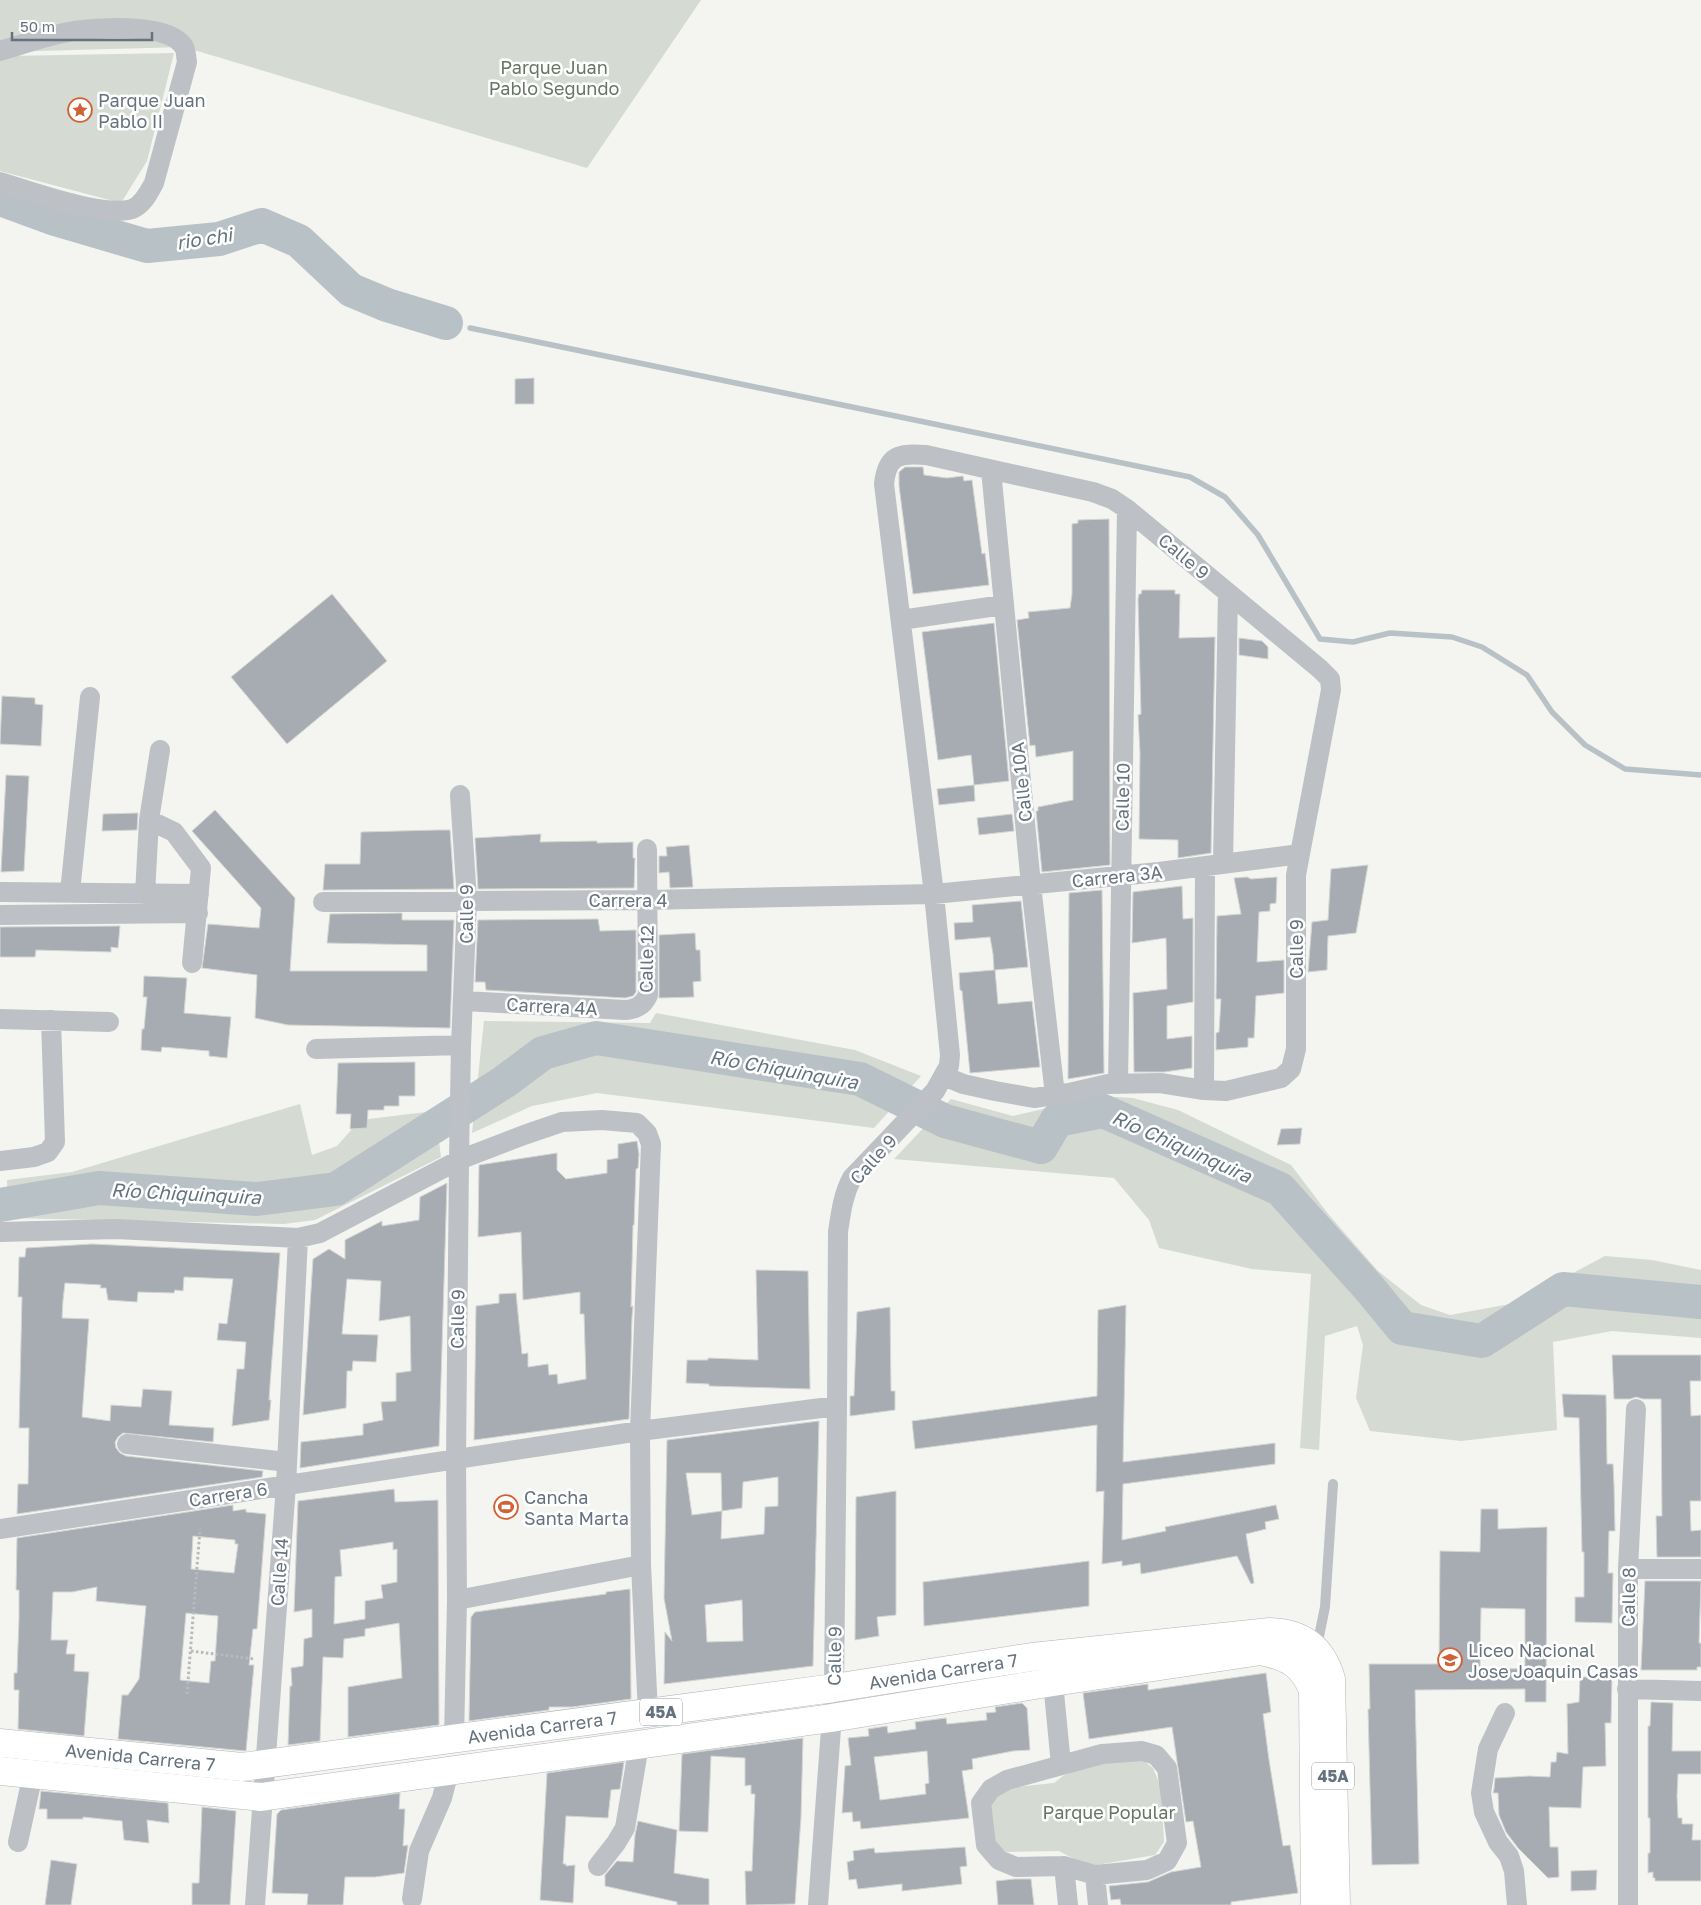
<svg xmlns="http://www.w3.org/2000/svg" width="1701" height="1905" font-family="'Golos Text',sans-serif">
  <rect width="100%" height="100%" fill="#f4f4f1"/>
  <path fill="#d5dad2" d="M0,0H701L587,168L184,47L0,52Z
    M174,53L147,161L121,203L0,171V58L7,56Z
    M656,1013L855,1050L921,1076L874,1128L597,1093L532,1106L472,1133L484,1021L650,1023Z
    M1099,1096L1133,1098L1178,1110L1291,1165L1329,1215L1378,1271L1421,1305L1450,1315L1510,1304L1558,1281L1605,1256L1652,1260L1701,1270V1338L1612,1331L1553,1342L1557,1430L1461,1441L1370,1431L1356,1398L1363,1345L1357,1326L1325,1336L1319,1450L1300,1448L1311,1274L1252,1269L1159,1248L1149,1220L1114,1178L894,1159L951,1099L1013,1116Z
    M300,1104L312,1155L337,1146L360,1120L435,1111L441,1157L315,1220L284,1224L8,1218L7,1180L72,1172Z
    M1103,1761H1144L1153,1768L1161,1787L1164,1842L1155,1855L1096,1865L1078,1861L1059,1851L1002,1852L989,1843L986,1801L996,1789L1054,1783L1063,1776L1073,1771Z"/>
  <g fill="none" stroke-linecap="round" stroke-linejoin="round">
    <path stroke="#b8c1c6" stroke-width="5.5" d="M470,328L1190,477L1225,497L1258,535L1320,639L1353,642L1390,633L1452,637L1482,647L1527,675L1552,712L1585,745L1625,769L1701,775"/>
    <path stroke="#b8c1c6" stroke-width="34" d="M0,199L55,219L147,246L219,239L262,225L299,241L351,290L387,305L446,323
      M0,1205L99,1188L257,1199L336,1189L504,1082L543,1053L596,1038L860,1079L945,1121L1041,1147L1057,1120L1103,1111L1280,1189L1369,1288L1402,1328L1482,1341L1563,1289L1701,1302"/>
  </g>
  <path fill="#a6acb2" stroke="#d5d5d3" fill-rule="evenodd" d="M534,378V404H515V379Z
    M905,467H923L924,475L947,478L963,476L964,481L972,480L982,554L985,553L989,585L913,594L899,486V472Z
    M1109,519L1110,865L1042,872L1036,811H1038V807L1073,800V751L1036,757L1035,745L1030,746L1017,620L1029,618L1028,612L1070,608L1072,594V524L1078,523V520Z
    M1142,590H1175V594H1180L1179,638L1215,637L1211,853L1178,858V840L1139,839L1140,753L1138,715L1141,714L1138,599L1139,594H1141Z
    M332,594L387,661L287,744L231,677Z
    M994,623L1009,781L974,785L971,755L938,760L922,632Z
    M1239,638L1262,641L1268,647V659L1239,655Z
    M2,696L35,698V704L43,705L41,746L0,744Z
    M6,775L29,776L24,871L1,872Z
    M974,785L975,801L939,805L937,789Z
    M215,810L295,898L290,971H427V945L327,943L330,914L402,913V920H454L450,1028L288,1025L255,1018L257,975L202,968L208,924L259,928L261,908L192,831Z
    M138,813L137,830L102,831L103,814Z
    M1012,814L1014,831L979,835L977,818Z
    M438,830H450L454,889L323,890L325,864H360L361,832Z
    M541,834L540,842L597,841V843L633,842V858H635L634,888L478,889L475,838Z
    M689,845L693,887L670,888L669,872L659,873V856H667L666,847Z
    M1368,865L1356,933L1328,936L1327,970L1308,972L1312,922L1328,920L1331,869Z
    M1247,877L1251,879L1277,877L1276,903L1270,904V911L1259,912L1257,962L1284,960V993L1256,996L1254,1038H1248V1047L1216,1050V1033L1219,1032L1221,999H1216L1217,916L1241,914L1234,878Z
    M1182,886L1183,919L1193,918V1002L1167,1006V1039L1192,1036V1068L1164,1072H1134L1133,993L1167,989L1166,938L1132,943L1133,892Z
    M1102,890L1104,1073L1068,1079L1069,893Z
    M1021,901L1028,967L995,970L998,1004L1032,1001L1040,1067L970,1073L962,991L960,990L959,973L994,970L993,954L990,937L955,940L954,923L973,922L972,905Z
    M598,919L600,931L636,930V992L633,996L625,998L486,990L485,982H475L478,920Z
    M120,926L118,948L111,947V952L36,950L35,957H0V927Z
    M695,933L696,950H700L701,981L693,982L694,997L659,998V935Z
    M144,976L187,978L184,1013L231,1017L227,1058L209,1056V1051L162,1047L161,1052L141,1050L142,1029H144L147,997H143Z
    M415,1062V1096H399V1106H384V1110H368L367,1128L350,1129L351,1114H336L338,1063Z
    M1302,1128L1300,1144L1277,1145L1281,1129Z
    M637,1141L639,1154L638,1168L636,1169L634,1225H633L631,1307L633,1306L632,1317L629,1419L474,1440L476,1306L499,1303V1294L516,1293L522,1354L528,1353V1367L548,1364L549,1375L557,1374L558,1384L586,1379L584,1314H580V1292L523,1300L521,1232L478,1237L479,1165L557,1153V1170L566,1179L594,1175L607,1173V1160L618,1158V1144Z
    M447,1183L439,1446L300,1468L301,1442L363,1435V1424L383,1420L381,1402L396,1401V1373L411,1371L410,1316L379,1321L381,1281L347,1279L342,1334L378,1335L376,1362L353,1361L352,1371H347L346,1408L303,1415L313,1259L329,1249L345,1259V1240L382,1221V1226L419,1220L420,1197Z
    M92,1244L280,1253L270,1385L269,1400H271L269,1420L232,1426L237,1369H244L246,1342L217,1340L219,1323L227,1324L233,1279L184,1277L183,1291L175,1290L174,1293L138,1292L137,1302L108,1300L106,1288H100L101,1285L65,1283L63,1300L62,1318L89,1319L82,1417L110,1421L111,1405L141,1407L143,1389L172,1391L169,1425L214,1428L213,1442L123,1433L118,1437L115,1442L116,1448L120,1453L126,1456L263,1471L262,1477L17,1514L18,1484H28L29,1428H19L22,1297H18L19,1257H25L26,1248Z
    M756,1270L808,1271L810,1389L709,1386V1384L686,1383L687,1360H708V1358L758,1360Z
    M1126,1305L1123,1462L1275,1443V1464L1123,1484L1122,1540L1166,1531L1165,1527L1276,1505L1279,1519L1265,1522L1266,1529L1246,1534L1254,1583L1251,1584L1237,1556L1141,1574L1140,1563L1122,1566V1561L1102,1564L1104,1491L1096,1492L1097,1425L915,1449L912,1421L1097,1396L1098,1310Z
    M890,1307L891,1391H895V1410L850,1416V1396H854L857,1312Z
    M1612,1355H1701V1381H1690L1691,1416L1701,1415V1501H1690L1691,1531L1701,1530V1557H1657L1656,1516H1662L1661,1399H1643L1636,1397L1630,1399H1614Z
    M1562,1394L1606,1395L1607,1464H1613L1614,1485L1615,1531H1609L1608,1573H1613L1612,1623L1575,1622V1597H1584V1552H1582L1579,1418L1564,1417Z
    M819,1421L813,1666L664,1684L665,1632L672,1641L664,1598L667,1440ZM686,1473H721L722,1511L742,1508L743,1482L778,1477V1506L765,1507L764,1534L721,1539L722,1511L692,1515ZM742,1600L743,1641L707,1642L705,1605Z
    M394,1489L395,1502L438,1500L439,1725L348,1737V1687L402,1678L399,1623L365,1629V1636L344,1639L343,1658L323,1657L320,1741L288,1745L290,1686H292L291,1668L303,1666L304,1639L312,1637V1609L294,1612L298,1501ZM393,1542V1550L397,1549V1582L381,1585L383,1598L365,1601V1619L334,1624L335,1577L342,1576L340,1550Z
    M896,1491V1615L877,1617L879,1636L855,1640L856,1497Z
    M233,1505V1511L246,1509V1512L266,1514L257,1629H253L249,1665H254L246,1751L118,1739L122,1695H128L139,1679L146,1606L96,1601L97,1587L72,1592H53L51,1640H68L66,1654H75L74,1671L89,1672L84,1736L18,1729L19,1690H14V1673H17L19,1618V1590H16L17,1538ZM193,1536L235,1540V1544H238L234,1573L191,1569ZM186,1613L218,1616L215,1661H211L209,1683L180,1680Z
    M1481,1509H1498V1529L1547,1527L1546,1702H1525V1689L1415,1690L1419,1864L1372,1865L1368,1709H1370L1369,1664H1439L1440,1551L1480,1552ZM1481,1608L1525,1609V1669L1480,1668Z
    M1089,1561V1606L924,1626L923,1582Z
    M1645,1581H1701L1699,1643H1701V1667H1697V1670H1641Z
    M630,1589L631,1699L572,1707H549V1710L469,1721L471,1617L475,1612L606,1594V1592Z
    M1266,1673L1271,1712L1263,1714L1269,1760L1283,1846L1290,1845L1298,1893L1231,1902V1905H1121L1120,1899L1111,1900L1109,1886L1148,1882L1171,1872L1201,1867L1193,1821L1186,1822L1172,1727L1089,1739L1083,1693L1148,1684V1690Z
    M1580,1677H1612L1611,1723H1605L1606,1766L1583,1767L1581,1808L1549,1807L1550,1847H1558L1559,1877L1548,1878L1518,1848L1506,1832L1499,1815L1498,1793H1493L1494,1789L1495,1778L1529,1776L1550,1777L1551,1762H1556L1557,1752L1568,1754L1567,1704L1579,1702Z
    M1651,1702L1673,1703L1672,1751H1701V1774H1678L1677,1796L1678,1818H1682V1824H1693L1692,1840H1701V1881H1655V1878H1653V1872L1648,1873V1853H1650V1818H1648V1726H1650Z
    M1022,1703L1027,1708L1030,1750L1013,1751L972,1759L973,1769L962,1771L969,1818L861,1829L860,1821L853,1822L852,1812L842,1813L845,1766L851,1765L848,1738L869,1736L868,1729L887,1726L888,1733L916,1729L915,1722L946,1718L947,1724L987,1720L986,1713L996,1712L995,1707ZM927,1751L929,1783L925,1784L926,1794L880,1800L874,1757Z
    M803,1738L801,1817L795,1904L746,1905L745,1871H752L755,1794H751V1785L745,1786V1758L711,1756L708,1832L679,1831L682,1754Z
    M624,1762L620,1789L611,1790L608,1818L566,1816L563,1864H566V1866L575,1865L573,1903L540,1900L547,1773Z
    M41,1791L168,1803L169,1823L147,1820L149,1843L124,1840L122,1821L83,1817V1819H47V1809H39Z
    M400,1793L399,1809H405L403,1846L408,1845L404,1873L375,1877H345L343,1905H307L308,1894L272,1893L277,1814L281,1810Z
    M202,1807L236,1811L230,1905H192V1883H199Z
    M638,1821L677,1830L674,1873L709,1879V1905H677V1902L605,1886V1875L617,1861L633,1862L635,1835Z
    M965,1847L967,1866L960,1867L962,1884L902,1891V1884L858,1889L856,1879L849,1880L847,1862L854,1860L853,1851L874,1848L875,1853Z
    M51,1860L77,1864L71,1905H45Z
    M1597,1870L1596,1890L1571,1891V1871Z
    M1015,1879H1031L1034,1905H998L996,1881Z"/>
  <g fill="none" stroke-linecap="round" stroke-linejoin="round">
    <g stroke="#b1b4b8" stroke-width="29">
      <g id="primary">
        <path id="s1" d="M0,1743L242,1767L834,1688L1032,1657L1270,1632C1303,1633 1322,1648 1331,1679L1336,1905"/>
        <path d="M0,1771L261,1797L831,1718L1053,1682L1261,1651C1288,1657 1302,1663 1313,1690L1315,1905"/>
      </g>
    </g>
    <path stroke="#b7b9bc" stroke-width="3" stroke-dasharray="2.5 2.5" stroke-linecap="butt" d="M191,1651L254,1659
      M187,1694L200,1529"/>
    <path stroke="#bdc0c4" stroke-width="10" d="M1317,1646L1325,1607L1333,1484"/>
    <path stroke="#bdc0c4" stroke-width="20" d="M0,51C24,44 49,35 74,31C99,28 169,22 184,47C186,50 186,57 187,62L154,183C149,192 143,205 132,209C104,218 30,191 0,182
      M991,470L1031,885L1055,1095
      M901,620L1003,605
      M149,820L174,832L201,868L192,963
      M1223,863L1228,593
      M0,892L199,894
      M70,892L90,697
      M145,894L149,820L160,750
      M323,902L647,900L934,894L1159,872L1300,854
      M0,915L198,913
      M464,1001L625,1010C636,1009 643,1006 648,995L647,849
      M0,1019L109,1022
      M316,1049L461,1045
      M1118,1084L1127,509
      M1204,1090L1205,866
      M0,1161L34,1157L48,1152L55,1142L51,1020
      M0,1232L116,1229L298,1238L320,1233L459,1160L524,1135L562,1122L602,1120L637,1123L647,1133L651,1144L640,1431L641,1565L648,1713
      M127,1444L287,1462
      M0,1529L640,1431L837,1406
      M1628,1569H1701
      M457,1600L641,1565
      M1053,1682L1061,1765
      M1627,1689L1701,1691
      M1505,1713L1488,1749L1481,1793L1484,1812L1498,1842L1509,1856L1514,1871L1517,1905
      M454,1739L457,1600L456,1459L459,1160L461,1045L467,900L460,795
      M1142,1751L1156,1755L1167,1768L1177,1843L1167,1861L1147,1870L1095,1875L1064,1866L1016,1867L999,1860L986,1845L981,1803L991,1789L1007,1780L1102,1754Z
      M18,1842L33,1774
      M598,1866L616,1843L625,1828L639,1745
      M1064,1866L1068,1905
      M1095,1875L1098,1905
      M412,1899L419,1851L442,1798L449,1771
      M255,1905L286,1485L298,1238
      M818,1905L834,1688L837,1406L838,1232C841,1212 843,1195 852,1178L935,1091L949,1066L950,1055L934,894L884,484C887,455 899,453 926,455L1093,492L1112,499L1127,509L1320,669L1330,679L1331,690L1296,875V1049L1291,1069L1281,1078L1226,1091L1204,1090L1160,1083L1108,1084L1069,1093L1034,1098L995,1091L963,1084L944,1076
      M1628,1905V1569L1636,1409"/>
    <use href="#primary" stroke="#fff" stroke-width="28"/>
  </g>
  <defs>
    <g id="sight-ring" transform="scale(1.25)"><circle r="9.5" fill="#fff" stroke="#cf6236" stroke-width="1.5"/><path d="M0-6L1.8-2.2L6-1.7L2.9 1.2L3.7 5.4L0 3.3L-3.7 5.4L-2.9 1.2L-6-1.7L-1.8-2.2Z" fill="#cf6236"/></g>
    <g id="stadium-ring" transform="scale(1.25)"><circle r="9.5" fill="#fff" stroke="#cf6236" stroke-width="1.5"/><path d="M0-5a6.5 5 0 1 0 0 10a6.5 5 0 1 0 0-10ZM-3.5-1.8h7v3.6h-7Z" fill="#cf6236"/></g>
    <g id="school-ring" transform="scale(1.25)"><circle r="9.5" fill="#fff" stroke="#cf6236" stroke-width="1.5"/><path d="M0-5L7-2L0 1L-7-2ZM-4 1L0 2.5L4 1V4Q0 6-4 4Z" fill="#cf6236"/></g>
  </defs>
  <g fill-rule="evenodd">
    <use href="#sight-ring" x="80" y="110"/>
    <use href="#stadium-ring" x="506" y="1507"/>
    <use href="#school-ring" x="1450" y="1660"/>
  </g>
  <g text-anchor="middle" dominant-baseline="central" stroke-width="5" stroke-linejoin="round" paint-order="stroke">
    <g fill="#fff" stroke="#949ca5" stroke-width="1">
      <rect x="640" y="1698.5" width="42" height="27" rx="4"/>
      <rect x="1312" y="1762.5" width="42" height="27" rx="4"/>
    </g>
    <g font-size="16" font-weight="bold" fill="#66727e">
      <text x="661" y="1712">45A</text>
      <text x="1333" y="1776">45A</text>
    </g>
    <g font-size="18" fill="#677664" stroke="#fff">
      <text x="554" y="67">Parque Juan<tspan x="554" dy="21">Pablo Segundo</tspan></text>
      <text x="1109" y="1812">Parque Popular</text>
    </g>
    <g font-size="18" fill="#66727e" stroke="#fff" text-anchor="start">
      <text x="98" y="100">Parque Juan<tspan x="98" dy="21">Pablo II</tspan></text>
      <text x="524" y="1497">Cancha<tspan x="524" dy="21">Santa Marta</tspan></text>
      <text x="1468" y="1650">Liceo Nacional<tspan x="1468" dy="21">Jose Joaquin Casas</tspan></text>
    </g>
    <g font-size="18" fill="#66727e" stroke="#fff">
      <text transform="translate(1184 556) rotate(40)">Calle 9</text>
      <text transform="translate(1021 782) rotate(-96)">Calle 10A</text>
      <text transform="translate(1122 797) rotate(-89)">Calle 10</text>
      <text transform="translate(1117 876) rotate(-6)">Carrera 3A</text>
      <text x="628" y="900">Carrera 4</text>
      <text transform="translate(466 914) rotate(-90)">Calle 9</text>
      <text transform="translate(1296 949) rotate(-90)">Calle 9</text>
      <text transform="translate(646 959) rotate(-89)">Calle 12</text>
      <text transform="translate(552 1006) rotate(3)">Carrera 4A</text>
      <text transform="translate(873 1159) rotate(-48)">Calle 9</text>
      <text transform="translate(457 1319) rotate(-89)">Calle 9</text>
      <text transform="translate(228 1494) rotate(-9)">Carrera 6</text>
      <text transform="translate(279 1572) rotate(-86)">Calle 14</text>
      <text transform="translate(1628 1597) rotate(-89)">Calle 8</text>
      <text transform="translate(834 1656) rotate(-89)">Calle 9</text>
      <text stroke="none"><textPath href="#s1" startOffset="951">Avenida Carrera 7</textPath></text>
      <text stroke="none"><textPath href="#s1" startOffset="546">Avenida Carrera 7</textPath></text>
      <text stroke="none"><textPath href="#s1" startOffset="141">Avenida Carrera 7</textPath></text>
    </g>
    <g font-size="19" font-style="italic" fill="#62737b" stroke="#fff">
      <text transform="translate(204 238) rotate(-9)">rio chi</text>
      <text transform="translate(784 1069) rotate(10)">Río Chiquinquira</text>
      <text transform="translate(1182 1146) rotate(24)">Río Chiquinquira</text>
      <text transform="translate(186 1193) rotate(3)">Río Chiquinquira</text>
    </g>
  </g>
  <path d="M12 32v8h140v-8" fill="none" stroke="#66727e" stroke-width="2.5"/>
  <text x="20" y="32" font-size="15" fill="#66727e" stroke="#ffffff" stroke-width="4" paint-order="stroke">50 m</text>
</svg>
